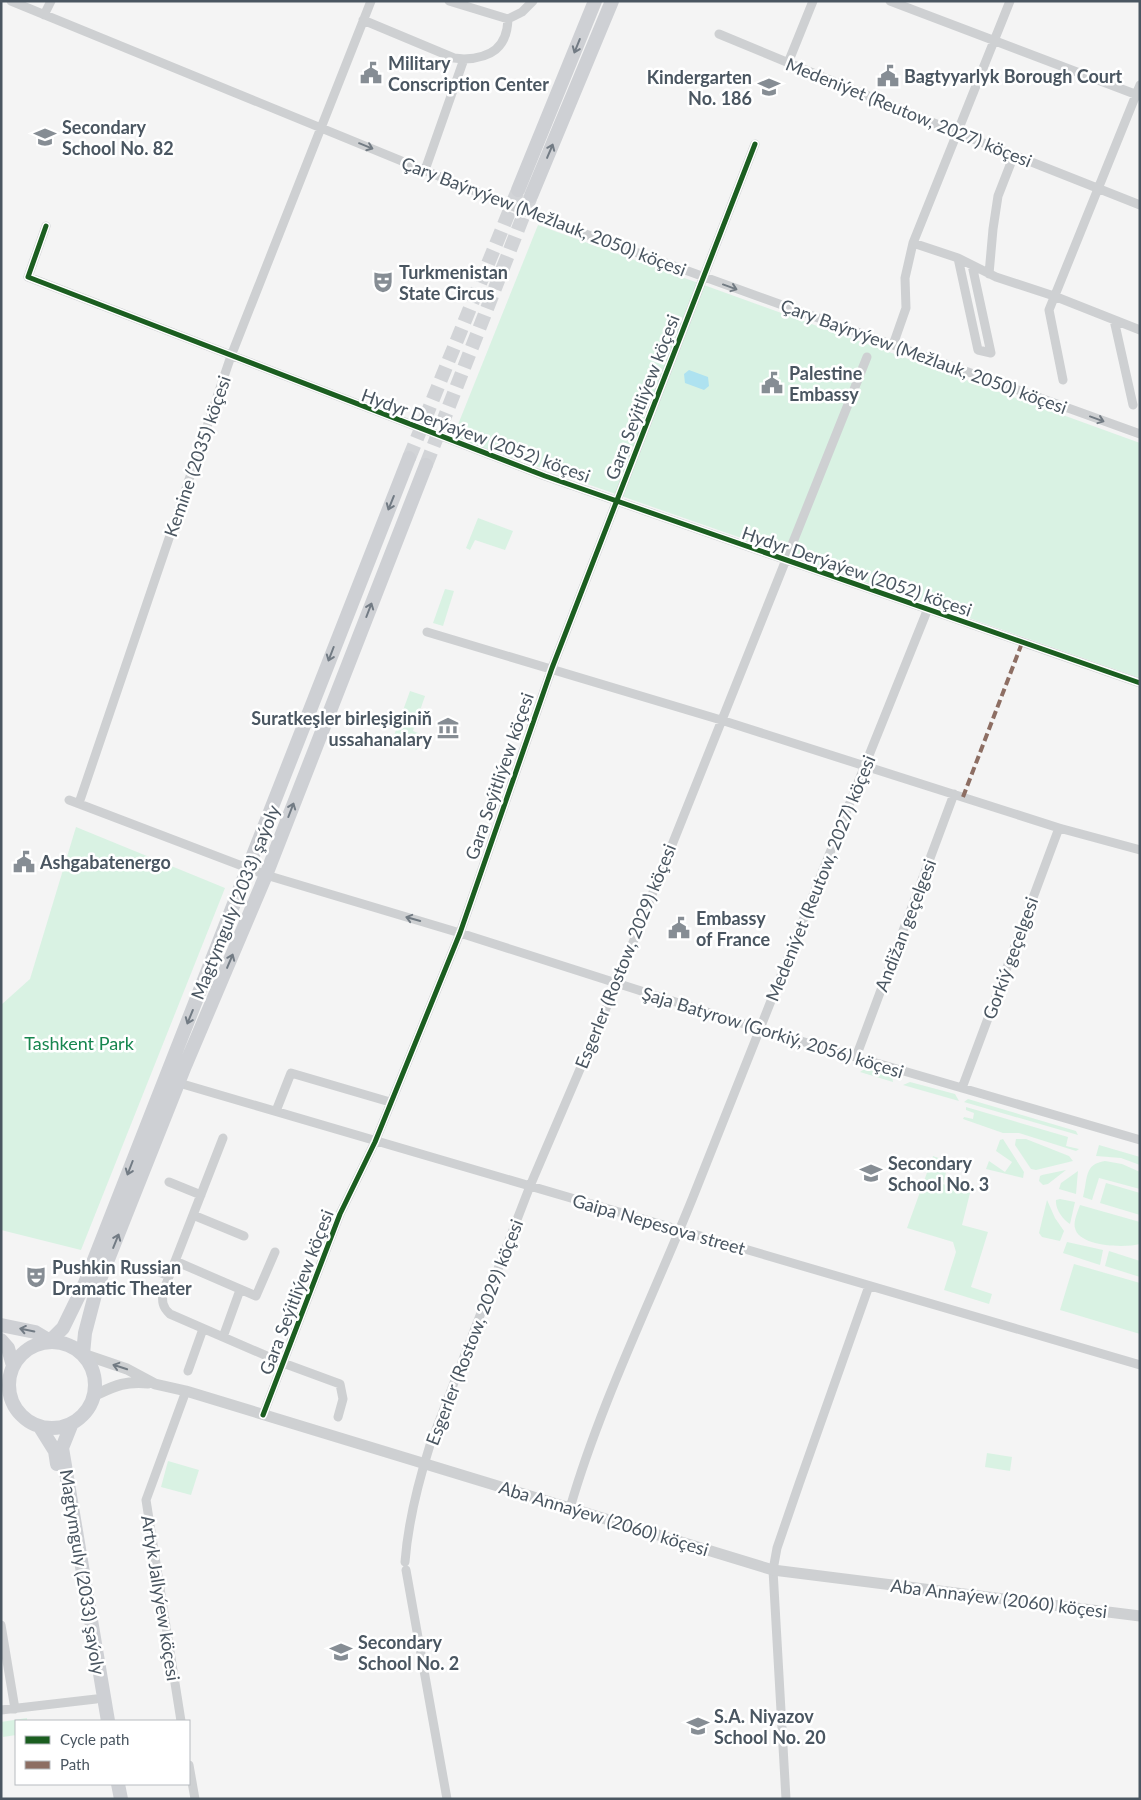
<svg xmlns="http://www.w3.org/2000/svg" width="1141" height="1800" font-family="Lato,sans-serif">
  <rect width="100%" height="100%" fill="#f4f4f4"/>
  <path fill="#d9f2e3" d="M538,225L1140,443V678L453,437Z
    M478,518L513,531L505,550L475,540L470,550L466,548Z
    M445,589L454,591L443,626L433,623Z
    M410,691L425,696L413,731L423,735L417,750L392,741Z
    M76,827L225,888L81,1250L1,1230V1005L30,979Z
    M866,1068L892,1075L893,1082L860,1072Z
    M910,1082L955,1094L959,1101L903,1085Z
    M968,1099L1076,1131L1078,1135L964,1102Z
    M966,1107L1068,1137L1066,1146L1079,1149L1076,1151L1019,1133H1003L963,1119L964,1117L973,1119L974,1113L966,1110Z
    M1003,1139L1024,1172L1023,1178L986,1169L989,1161L1005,1172L1012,1162L996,1151L1000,1140Z
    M1016,1139H1026L1069,1156L1073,1161L1036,1170L1031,1169L1015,1145Z
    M1099,1145L1140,1157V1165L1121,1158L1096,1156Z
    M933,1156L944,1160L942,1164L948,1165L943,1184L970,1193L962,1225L988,1232L971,1287L992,1294L989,1304L944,1290L956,1252L953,1242L907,1228Z
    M1105,1161L1122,1164L1140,1172V1189L1099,1178L1092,1200L1083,1197C1088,1178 1084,1164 1105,1161Z
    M1066,1170L1048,1184L1043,1185L1039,1181L1040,1176L1042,1175Z
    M1078,1171L1076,1194L1059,1189L1061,1183Z
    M1106,1183L1140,1193V1215L1100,1203Z
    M1060,1199L1075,1202L1070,1224C1063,1220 1055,1209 1056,1200Z
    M1047,1200L1055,1218L1064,1231L1060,1241L1042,1237L1039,1233Z
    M1080,1205L1140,1222V1244C1125,1248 1079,1247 1075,1228C1073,1222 1078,1211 1080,1205Z
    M1067,1242L1103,1250L1100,1265L1063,1253Z
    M1109,1251L1140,1261V1277L1105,1266Z
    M1074,1264L1140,1283V1334L1060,1310Z
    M987,1453L1012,1457L1010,1471L985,1467Z
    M168,1461L199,1470L191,1495L161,1487Z
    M27,1718V1721H16V1735L3,1737L1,1722Z"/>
  <path fill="#aee2f0" d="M689,370L708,377L709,386L704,390L685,383L684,374Z"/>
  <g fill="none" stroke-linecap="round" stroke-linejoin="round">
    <path stroke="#d2d4d7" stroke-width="14" stroke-dasharray="14 7" stroke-linecap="butt" d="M409,458L518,190
      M426,465L531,196"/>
    <path stroke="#ced0d2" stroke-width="9" d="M11,1L541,218L1140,434
      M449,1L508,19L522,12L533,1
      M890,1L1140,96
      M44,15L51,1
      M363,20L454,58L464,59L425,170
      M719,34L958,133L1140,205
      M464,59C491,58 507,48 508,19
      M788,63L813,1
      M46,226L28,277L545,476L1140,683
      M913,243L958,258L996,277L1054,296L1140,330
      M958,258L978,350L991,353L972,265
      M989,274L993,229L998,196L1014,155
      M1114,320L1133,405
      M893,345L906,308L905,278L913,243L1010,1
      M1063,380L1049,310L1140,85
      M427,632L721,720L1059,828L1140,850
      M69,800L266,875L460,933L760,1029L1140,1140
      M79,803L231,356L371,1
      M856,1057L954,794
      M179,1083L1140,1365
      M962,1088L1059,828
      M276,1111L291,1073L390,1102
      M223,1138L163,1292C162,1301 162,1307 170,1314L283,1363L340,1384L343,1399L338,1417
      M169,1182L201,1195
      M193,1215L244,1236
      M175,1261L256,1296L275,1252
      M147,1267L169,1276
      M223,1337L240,1290
      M188,1371L203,1329
      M263,1415L340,1214L375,1142L460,933L552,668L755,144
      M570,1508C600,1404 652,1299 693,1197C771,1001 848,806 927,611
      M405,1562C408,1522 418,1483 430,1445L530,1186L616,985L867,357
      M406,1570L447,1799
      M1,1625L15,1709
      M1,1710L96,1699
      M181,1721L146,1500L186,1391
      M189,1765L195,1799
      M786,1799L773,1570L777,1548L799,1484L869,1286"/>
    <path stroke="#ced0d2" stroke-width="11" d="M83,1354L127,1369L155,1384L186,1391L773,1570L1140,1616
      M93,1396C115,1386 123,1381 148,1383"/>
    <path stroke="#ced0d4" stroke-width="14" d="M518,190L595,1
      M531,196L612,1
      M1,1325L35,1332L50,1341L63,1328L85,1283L409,458
      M1,1340L8,1348L13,1366
      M9 1385a43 43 0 1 1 86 0a43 43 0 1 1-86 0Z
      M83,1354L85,1333L97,1287L185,1066L266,875L426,465
      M72,1423L62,1448L108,1721
      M40,1427L55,1451L57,1464
      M118,1784L121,1799"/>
    <path stroke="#8d6e63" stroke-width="4" stroke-dasharray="8 4" stroke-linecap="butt" d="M963,797L1022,643"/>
    <g stroke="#fff" stroke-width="8">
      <path id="cycleway" d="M46,226L28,277L545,476L1140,683
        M263,1415L340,1214L375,1142L460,933L552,668L755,144"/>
    </g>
    <use href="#cycleway" stroke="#1b5e20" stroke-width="5"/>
  </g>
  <defs><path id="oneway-shaft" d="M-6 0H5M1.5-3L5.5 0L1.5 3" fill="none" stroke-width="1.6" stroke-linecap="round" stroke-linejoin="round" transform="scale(1.25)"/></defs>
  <g stroke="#727b84">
    <use href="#oneway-shaft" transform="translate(577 46) rotate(112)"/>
    <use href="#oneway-shaft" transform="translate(550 151) rotate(-67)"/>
    <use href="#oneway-shaft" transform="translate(391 503) rotate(112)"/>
    <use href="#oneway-shaft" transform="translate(369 610) rotate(-69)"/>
    <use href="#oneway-shaft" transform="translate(331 654) rotate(111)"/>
    <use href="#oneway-shaft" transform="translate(291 810) rotate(-69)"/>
    <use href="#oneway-shaft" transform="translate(230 961) rotate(-67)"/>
    <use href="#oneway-shaft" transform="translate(190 1017) rotate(112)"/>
    <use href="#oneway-shaft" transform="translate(130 1168) rotate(111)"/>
    <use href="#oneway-shaft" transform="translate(116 1241) rotate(-68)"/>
    <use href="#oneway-shaft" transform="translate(27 1330) rotate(-168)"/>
  </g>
  <g stroke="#727b83">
    <use href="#oneway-shaft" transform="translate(366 146) rotate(22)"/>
    <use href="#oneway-shaft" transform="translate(730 287) rotate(20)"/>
    <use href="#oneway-shaft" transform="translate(1097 419) rotate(20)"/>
    <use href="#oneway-shaft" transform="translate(413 919) rotate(-164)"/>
    <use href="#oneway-shaft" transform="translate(120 1367) rotate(-162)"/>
  </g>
  <defs>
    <g id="civic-bare" transform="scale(1.725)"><path d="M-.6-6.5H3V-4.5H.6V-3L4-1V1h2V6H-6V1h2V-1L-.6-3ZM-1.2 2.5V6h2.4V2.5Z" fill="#868d94" stroke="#fff" stroke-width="2.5" paint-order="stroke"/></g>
    <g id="school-bare" transform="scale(1.725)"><path d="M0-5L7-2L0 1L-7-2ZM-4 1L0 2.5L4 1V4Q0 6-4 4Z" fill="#868d94" stroke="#fff" stroke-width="2.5" paint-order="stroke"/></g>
    <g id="theatre-bare" transform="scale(1.725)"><path d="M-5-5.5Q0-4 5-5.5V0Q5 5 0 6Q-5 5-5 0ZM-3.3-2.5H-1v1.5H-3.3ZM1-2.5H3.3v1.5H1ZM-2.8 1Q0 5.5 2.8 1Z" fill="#868d94" stroke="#fff" stroke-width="2.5" paint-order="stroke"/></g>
    <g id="museum-bare" transform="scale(1.725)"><path d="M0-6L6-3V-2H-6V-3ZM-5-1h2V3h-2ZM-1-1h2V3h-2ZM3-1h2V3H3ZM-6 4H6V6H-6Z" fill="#868d94" stroke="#fff" stroke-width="2.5" paint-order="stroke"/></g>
  </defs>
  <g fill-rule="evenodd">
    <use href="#civic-bare" x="371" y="73"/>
    <use href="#civic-bare" x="888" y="76"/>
    <use href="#school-bare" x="769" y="87"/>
    <use href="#school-bare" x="45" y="137"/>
    <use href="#theatre-bare" x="383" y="282"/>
    <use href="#civic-bare" x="772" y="383"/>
    <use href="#museum-bare" x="448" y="728"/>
    <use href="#civic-bare" x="24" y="862"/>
    <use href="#civic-bare" x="679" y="928"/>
    <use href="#school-bare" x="871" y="1173"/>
    <use href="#theatre-bare" x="36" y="1277"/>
    <use href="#school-bare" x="341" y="1652"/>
    <use href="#school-bare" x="698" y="1726"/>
  </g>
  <g text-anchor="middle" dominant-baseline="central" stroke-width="5" stroke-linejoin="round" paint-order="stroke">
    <g font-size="18" font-weight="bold" fill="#4a5661" stroke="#fff" text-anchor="start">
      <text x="388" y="63">Military<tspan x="388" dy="21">Conscription Center</tspan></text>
      <text x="904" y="76">Bagtyyarlyk Borough Court</text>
      <text x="752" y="77" text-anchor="end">Kindergarten<tspan x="752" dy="21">No. 186</tspan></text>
      <text x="62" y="127">Secondary<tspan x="62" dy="21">School No. 82</tspan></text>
      <text x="399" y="272">Turkmenistan<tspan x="399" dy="21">State Circus</tspan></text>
      <text x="789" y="373">Palestine<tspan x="789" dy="21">Embassy</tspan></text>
      <text x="432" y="718" text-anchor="end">Suratkeşler birleşiginiň<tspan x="432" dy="21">ussahanalary</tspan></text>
      <text x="40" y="862">Ashgabatenergo</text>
      <text x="696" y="918">Embassy<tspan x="696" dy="21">of France</tspan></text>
      <text x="888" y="1163">Secondary<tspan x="888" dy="21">School No. 3</tspan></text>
      <text x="52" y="1267">Pushkin Russian<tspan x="52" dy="21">Dramatic Theater</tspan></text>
      <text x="358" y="1642">Secondary<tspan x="358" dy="21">School No. 2</tspan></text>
      <text x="714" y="1716">S.A. Niyazov<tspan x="714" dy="21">School No. 20</tspan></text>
    </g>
    <g font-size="18" fill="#4a5661" stroke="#fff">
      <text transform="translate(909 112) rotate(22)">Medeniýet (Reutow, 2027) köçesi</text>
      <text transform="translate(544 216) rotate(21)">Çary Baýryýew (Mežlauk, 2050) köçesi</text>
      <text transform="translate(924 356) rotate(20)">Çary Baýryýew (Mežlauk, 2050) köçesi</text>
      <text transform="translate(642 397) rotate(-69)">Gara Seýitliýew köçesi</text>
      <text transform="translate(476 435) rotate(20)">Hydyr Derýaýew (2052) köçesi</text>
      <text transform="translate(197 456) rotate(-71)">Kemine (2035) köçesi</text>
      <text transform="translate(857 571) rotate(19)">Hydyr Derýaýew (2052) köçesi</text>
      <text transform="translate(499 776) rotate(-71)">Gara Seýitliýew köçesi</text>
      <text transform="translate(820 878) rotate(-68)">Medeniýet (Reutow, 2027) köçesi</text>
      <text transform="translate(235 902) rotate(-68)">Magtymguly (2033) şaýoly</text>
      <text transform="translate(905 925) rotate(-69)">Andižan geçelgesi</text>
      <text transform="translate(625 956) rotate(-68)">Esgerler (Rostow, 2029) köçesi</text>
      <text transform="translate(1010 958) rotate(-70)">Gorkiý geçelgesi</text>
      <text transform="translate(773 1032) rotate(17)">Şaja Batyrow (Gorkiý, 2056) köçesi</text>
      <text transform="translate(659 1224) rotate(16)">Gaipa Nepesova street</text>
      <text transform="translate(296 1292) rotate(-69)">Gara Seýitliýew köçesi</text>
      <text transform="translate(474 1332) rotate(-69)">Esgerler (Rostow, 2029) köçesi</text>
      <text transform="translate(604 1518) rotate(17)">Aba Annaýew (2060) köçesi</text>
      <text transform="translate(83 1572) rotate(81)">Magtymguly (2033) şaýoly</text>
      <text transform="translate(161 1598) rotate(81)">Artyk Jallyýew köçesi</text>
      <text transform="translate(999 1598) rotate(7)">Aba Annaýew (2060) köçesi</text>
    </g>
    <g font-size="18" fill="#17864f" stroke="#fff">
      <text x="79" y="1043">Tashkent Park</text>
    </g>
  </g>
  <rect width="1141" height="1800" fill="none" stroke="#4a5661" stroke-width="5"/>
  <rect x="15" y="1720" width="175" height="65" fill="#ffffff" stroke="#b7bbc0"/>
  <rect x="25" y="1736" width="25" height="8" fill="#1b5e20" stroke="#b7bbc0"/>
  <text x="60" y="1745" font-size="15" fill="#4a5661">Cycle path</text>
  <rect x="25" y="1761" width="25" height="8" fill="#8d6e63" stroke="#b7bbc0"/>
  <text x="60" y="1770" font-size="15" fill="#4a5661">Path</text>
</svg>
